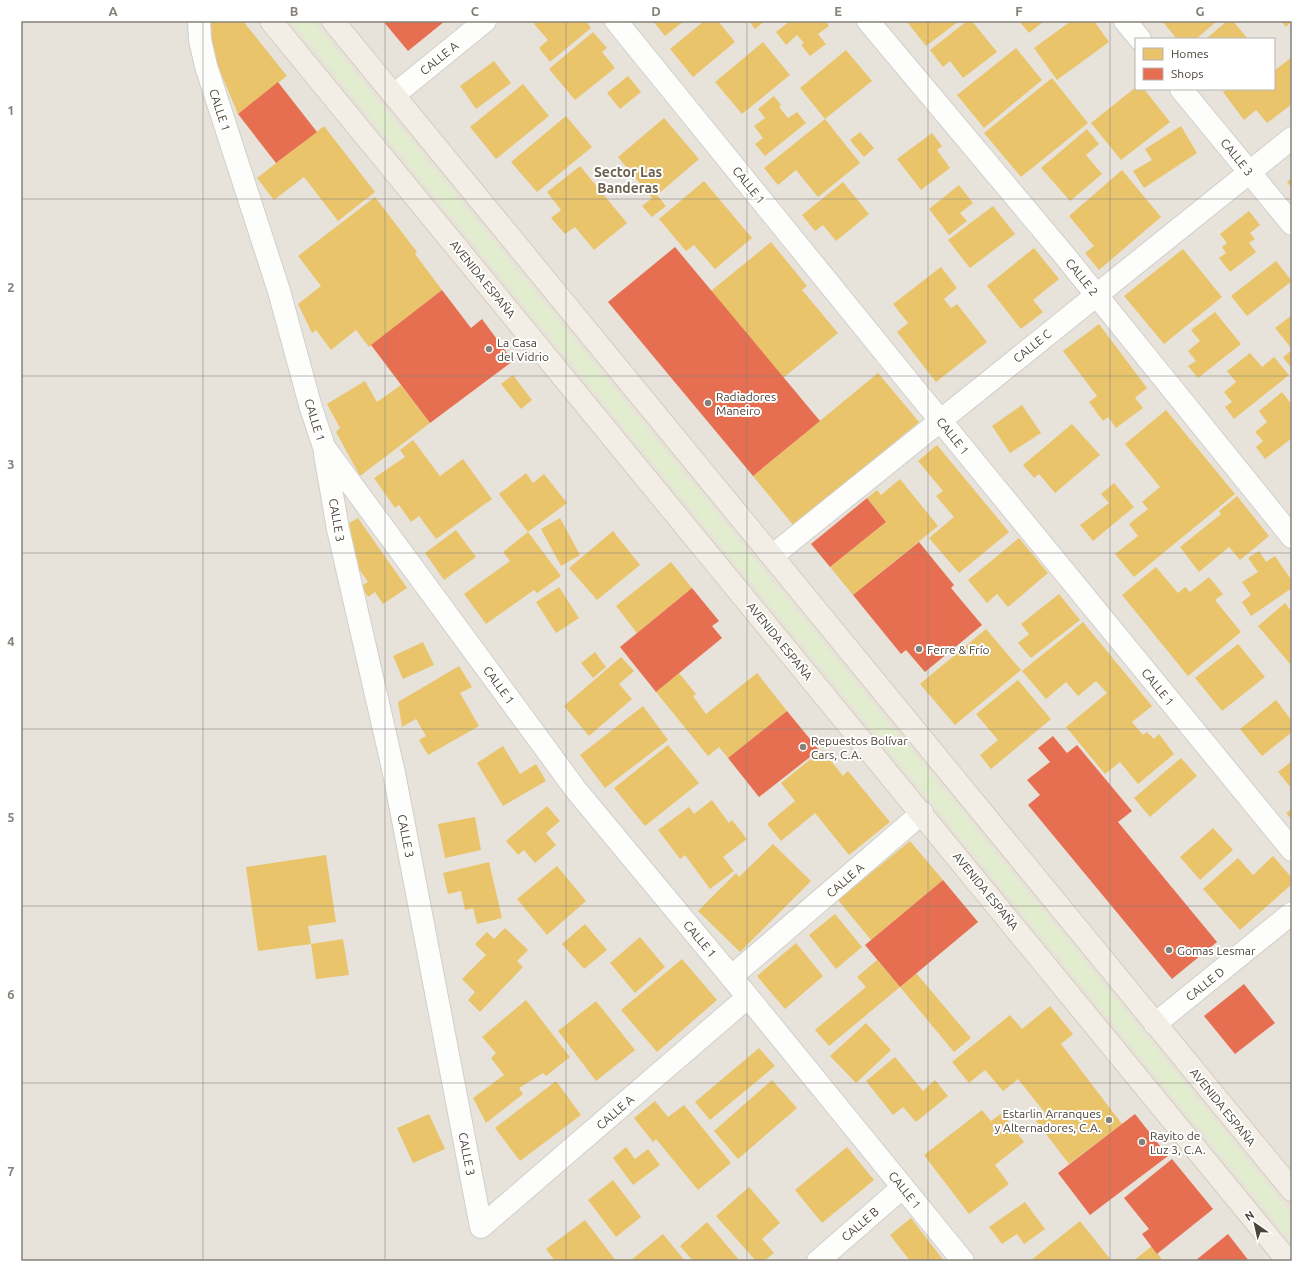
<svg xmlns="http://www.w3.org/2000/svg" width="1313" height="1282" font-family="Ubuntu,sans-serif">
  <rect width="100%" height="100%" fill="#f3f1ee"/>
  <path fill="#e7e3db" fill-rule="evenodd" d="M21,21H1292V1261H21ZM1136,39H1274V89H1136Z"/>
  <path fill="#e1edce" d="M291,21H313L1292,1214V1242Z"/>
  <path fill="#e9c46a" d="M211,21H243L287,76L238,114L212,52Z
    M538,21H586L591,28L550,62L539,48L548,40L534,24Z
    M653,21H684L665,36Z
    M704,21H718L735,42L693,77L670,49Z
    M749,21H765L755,29Z
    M790,21H826L829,26L818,34L826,44L810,56L801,45L804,43L797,35L786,45L776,32Z
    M911,21H959L926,46L908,23Z
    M967,21H972L997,52L963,78L950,61L943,67L930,50Z
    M1019,21H1044L1029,33Z
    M1071,21H1094L1109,42L1057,80L1034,48Z
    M1162,21H1217L1196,39H1177Z
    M1227,21H1233L1248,39H1206Z
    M1281,21H1292L1286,27Z
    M593,32L607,48L602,52L615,68L575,100L549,69Z
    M763,42L790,75L742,114L715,82Z
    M1016,48L1042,80L984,128L957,95Z
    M846,50L872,81L825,119L800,88Z
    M1292,57V104L1267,123L1256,110L1244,120L1223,92L1228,89H1274V71Z
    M494,61L511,83L476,109L460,86Z
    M628,76L641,92L620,109L607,93Z
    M1052,78L1088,123L1021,177L984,133Z
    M523,84L549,116L496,159L470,127Z
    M1136,87V89H1144L1170,122L1121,160L1091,123Z
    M774,96L781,105L779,107L788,118L797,112L806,123L765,156L755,144L763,138L754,126L765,118L758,109Z
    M566,116L592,147L537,192L511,162Z
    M664,118L699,159L657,195L666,206L652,217L642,206L652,198L618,157Z
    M825,119L860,163L818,197L796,170L778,185L764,168Z
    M324,126L375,192L338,221L304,177L274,200L257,178Z
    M1181,126L1197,153L1144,188L1133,171L1152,160L1145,149Z
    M1087,129L1099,144L1086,155L1102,174L1070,201L1041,168Z
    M860,132L874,148L864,157L850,140Z
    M932,133L942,146L937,150L950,168L921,190L897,159Z
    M580,166L627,223L594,250L575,227L565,234L551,218L561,210L547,192Z
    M1122,170L1161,217L1099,270L1085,253L1094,246L1069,216Z
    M1292,178V189L1287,182Z
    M704,181L752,238L715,269L694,245L686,251L659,219Z
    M843,182L869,214L836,241L823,225L815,231L802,215Z
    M959,185L973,203L960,213L967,221L949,235L929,209Z
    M375,197L417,252L415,254L442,290L369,347L356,330L331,350L316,330L312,333L298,304L321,286L298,256Z
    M993,206L1015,234L970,268L948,240Z
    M1249,211L1260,225L1250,233L1255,239L1249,243L1256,252L1230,272L1219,258L1226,253L1222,247L1227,243L1220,234Z
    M771,242L807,286L802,290L838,333L783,378L711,291Z
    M1034,248L1059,279L1033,300L1043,312L1021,329L987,286Z
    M1183,249L1222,297L1164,344L1124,296Z
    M1276,261L1292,281L1247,316L1231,296Z
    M941,267L957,288L944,299L951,308L957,304L987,342L936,382L897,332L908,323L893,304Z
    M1215,312L1241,344L1198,378L1188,366L1196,361L1188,351L1200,341L1191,330Z
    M1292,315V349L1275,328Z
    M1099,324L1147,388L1135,398L1143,408L1116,428L1108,417L1103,421L1089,402L1097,396L1063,351Z
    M1292,350V369L1283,357Z
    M1250,353L1262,367L1274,357L1289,375L1234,419L1225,407L1232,402L1224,392L1236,382L1227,371Z
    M878,373L919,422L794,526L753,476Z
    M513,375L532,400L521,409L501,384Z
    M365,381L377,402L401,385L430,423L360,476L336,432L340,428L327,404Z
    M1282,392L1292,405V438L1265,459L1256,447L1263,441L1255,432L1267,422L1259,411Z
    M1022,405L1041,433L1010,453L992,426Z
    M1166,410L1235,494L1134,577L1115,554L1138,536L1129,524L1148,509L1142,502L1160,487L1125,444Z
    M1072,424L1100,455L1055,493L1039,474L1034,478L1023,465Z
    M413,440L440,476L463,459L492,499L436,539L419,516L411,522L399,505L395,508L374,478L405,457L400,450Z
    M937,445L1009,532L959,573L929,538L954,517L936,496L943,491L918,461Z
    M526,473L533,483L544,474L567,503L528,532L561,576L537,593L534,590L486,624L464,594L510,561L503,552L528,532L499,494Z
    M900,479L938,526L853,595L830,567L886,522L867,498L877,490L881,495Z
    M1114,483L1134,507L1093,541L1080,525L1109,503L1101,494Z
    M1237,496L1269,536L1240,560L1229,547L1199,572L1180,547L1221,514L1219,511Z
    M358,518L407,588L383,604L375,592L368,597L361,586L368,582L349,555L346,525Z
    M560,518L580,555L561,566L541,529Z
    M456,530L476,557L444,580L425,553Z
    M613,531L640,565L597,600L569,568Z
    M1019,538L1048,573L1008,607L997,594L987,603L968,580Z
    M1259,551L1266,562L1275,556L1292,581V588L1251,616L1242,602L1251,595L1242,582L1258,572L1248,558Z
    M671,562L692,588L637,633L616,606Z
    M1156,567L1178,593L1185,587L1190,592L1209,577L1223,594L1215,600L1241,632L1188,676L1122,595Z
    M559,587L579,618L556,633L536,602Z
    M1059,594L1080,620L1031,658L1018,643L1029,634L1021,624Z
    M1285,603L1292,612V664L1291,665L1258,626Z
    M1083,622L1152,706L1132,722L1143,735L1147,732L1154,739L1159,734L1174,754L1138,784L1120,762L1105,774L1066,727L1107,693L1096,681L1078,696L1066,682L1046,699L1022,671Z
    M986,629L1021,670L955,725L920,684Z
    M423,642L434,665L403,679L393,656Z
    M1238,644L1265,677L1222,711L1195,678Z
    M595,652L606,667L593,678L581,663Z
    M621,657L634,671L619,684L632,699L589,736L564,706Z
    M459,666L472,687L460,693L479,726L428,755L419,740L426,736L416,719L402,727L398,702Z
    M679,673L696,694L693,696L706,714L757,673L787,711L728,758L719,747L708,756L656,692Z
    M1018,680L1051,719L991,769L980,755L998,740L976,714Z
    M1276,700L1292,721V732L1262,756L1240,729Z
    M643,706L668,740L605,788L580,755Z
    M668,745L699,783L645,826L614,788Z
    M503,746L520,774L536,764L546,781L503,806L477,763Z
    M822,750L843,776L848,771L890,822L849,855L815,813L781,841L767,824L795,801L781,783Z
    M1181,758L1197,776L1150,817L1134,798Z
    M1292,761V789L1278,772Z
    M712,800L729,823L732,820L747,839L723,857L734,871L710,889L685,855L680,859L658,830L689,807L694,814Z
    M547,806L560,821L546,833L556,845L535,863L524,850L518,855L506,841Z
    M1292,809V820L1286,813Z
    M475,817L481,850L445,858L438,824Z
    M1213,828L1233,850L1200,880L1180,857Z
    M910,841L943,880L871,940L838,900Z
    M773,844L811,881L740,952L698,911L736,873L739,877Z
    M326,855L336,922L308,926L311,944L258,951L246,867Z
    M1273,856L1292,878V884L1240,930L1203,889L1238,858L1253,875Z
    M489,862L502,918L477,924L473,908L465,910L461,891L448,894L443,873Z
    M557,866L586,901L547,935L517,899Z
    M835,914L862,947L836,969L809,935Z
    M585,924L607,950L584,969L562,944Z
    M505,928L528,950L517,961L523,967L480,1012L468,1000L475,992L462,979L486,955L475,944L487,932L494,939Z
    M640,937L665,967L635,993L610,963Z
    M343,939L349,975L316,979L311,944Z
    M796,943L823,976L785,1009L757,976Z
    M682,959L717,1000L657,1052L621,1010Z
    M877,960L900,987L829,1046L815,1030L866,987L857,977Z
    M916,973L971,1038L954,1052L900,987Z
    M526,1000L570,1057L546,1076L543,1073L519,1088L523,1094L486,1123L473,1098L504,1075L491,1058L496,1053L482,1037Z
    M596,1001L635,1050L596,1081L558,1031Z
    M1050,1006L1073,1034L1061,1044L1122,1124L1069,1164L1036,1121L1045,1113L1018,1079L1003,1091L985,1070L969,1083L952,1062L1010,1015L1022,1029Z
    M866,1023L891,1050L856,1083L830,1056Z
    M759,1048L775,1066L710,1120L695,1102Z
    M895,1057L923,1091L935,1080L948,1096L916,1122L903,1107L893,1115L866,1081Z
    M772,1080L797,1108L738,1159L714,1131Z
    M556,1081L581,1115L520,1161L495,1128Z
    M655,1101L668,1117L684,1105L731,1163L698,1190L656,1139L653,1142L634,1118Z
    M982,1110L991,1121L1002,1113L1024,1142L995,1165L1009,1184L969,1214L924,1155Z
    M429,1114L445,1149L413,1163L397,1128Z
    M626,1147L635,1159L648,1149L660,1165L633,1185L613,1158Z
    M847,1147L874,1180L822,1223L795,1190Z
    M613,1180L641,1217L616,1237L588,1200Z
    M749,1187L780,1223L762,1239L774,1253L764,1261H756L716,1216Z
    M1025,1202L1045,1229L1024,1244L1017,1234L1002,1244L989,1227Z
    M911,1218L944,1261H910L890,1235Z
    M585,1220L616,1261H555L546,1249Z
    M1080,1221L1110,1259L1107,1261H1030Z
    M707,1222L740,1261H693L680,1246Z
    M663,1234L685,1261H630Z
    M1152,1246L1163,1261H1133Z"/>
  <path fill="#e76f51" d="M383,21H445L408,51Z
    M278,82L317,132L276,163L238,114Z
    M675,247L820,421L753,476L608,302Z
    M442,290L471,328L482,319L513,361L430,423L371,345Z
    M867,498L886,522L830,567L811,544Z
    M919,542L954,585L951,588L982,625L925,672L906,650L901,654L853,595Z
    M692,588L719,621L712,626L722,638L656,692L620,647Z
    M787,711L819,750L759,797L728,758Z
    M1053,736L1067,753L1077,745L1132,811L1118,822L1217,942L1172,979L1028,805L1040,795L1027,780L1050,762L1038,748Z
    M943,880L978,922L900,987L865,945Z
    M1244,984L1275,1023L1235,1054L1204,1016Z
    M1135,1114L1168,1156L1090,1215L1058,1173Z
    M1172,1159L1213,1209L1157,1254L1142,1234L1149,1229L1124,1198Z
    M1228,1234L1249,1261H1195Z"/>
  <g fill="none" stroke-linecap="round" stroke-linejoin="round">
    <g stroke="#d1cfcb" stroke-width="24">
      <path id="minor" d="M199,21L200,40L206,66L279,291L311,408L324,447L576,790L748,997L963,1261
        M616,21L908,381L1292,850
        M868,21L1060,250L1292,537
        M1125,21L1140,39
        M1181,89L1292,224
        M394,95L485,21
        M325,454L338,529L394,773L481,1227L748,997
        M772,556L1292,138
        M731,977L922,813
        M1155,1024L1292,913
        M818,1261L903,1187"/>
    </g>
    <g stroke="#d5cdbb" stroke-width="24">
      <path id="major" d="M271,21L1288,1261
        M333,21L1292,1190"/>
    </g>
    <use href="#minor" stroke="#fdfdfc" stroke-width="22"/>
    <use href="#major" stroke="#f2eee6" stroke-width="22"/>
  </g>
  <path fill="none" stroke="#858078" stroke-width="1" stroke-opacity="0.55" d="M203,21V1261M385,21V1261M566,21V1261M747,21V1261M928,21V1261M1110,21V1261M21,199H1292M21,376H1292M21,553H1292M21,729H1292M21,906H1292M21,1083H1292"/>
  <g fill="#858078" stroke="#fff" stroke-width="1.5">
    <circle cx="489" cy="349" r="4"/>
    <circle cx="708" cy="403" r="4"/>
    <circle cx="919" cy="649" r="4"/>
    <circle cx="803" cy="747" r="4"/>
    <circle cx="1169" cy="950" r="4"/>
    <circle cx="1109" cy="1120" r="4"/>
    <circle cx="1142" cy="1142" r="4"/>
  </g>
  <g text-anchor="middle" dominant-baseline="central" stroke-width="4" stroke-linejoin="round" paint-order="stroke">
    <g font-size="12" fill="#4a4338" stroke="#fff">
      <text transform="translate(439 58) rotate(-39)">CALLE A</text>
      <text transform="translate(220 110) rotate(72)">CALLE 1</text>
      <text transform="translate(1237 157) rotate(51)">CALLE 3</text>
      <text transform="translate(749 185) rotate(51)">CALLE 1</text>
      <text transform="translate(1082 277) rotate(51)">CALLE 2</text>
      <text transform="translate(483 279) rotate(51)">AVENIDA ESPAÑA</text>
      <text transform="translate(1032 346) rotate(-39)">CALLE C</text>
      <text transform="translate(315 420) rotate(73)">CALLE 1</text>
      <text transform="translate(953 436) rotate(51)">CALLE 1</text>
      <text transform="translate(337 520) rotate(80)">CALLE 3</text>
      <text transform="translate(780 641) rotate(51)">AVENIDA ESPAÑA</text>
      <text transform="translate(499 685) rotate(54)">CALLE 1</text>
      <text transform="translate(1158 687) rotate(51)">CALLE 1</text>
      <text transform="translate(406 836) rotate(79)">CALLE 3</text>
      <text transform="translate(845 880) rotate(-41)">CALLE A</text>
      <text transform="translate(986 891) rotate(51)">AVENIDA ESPAÑA</text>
      <text transform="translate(700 939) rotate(50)">CALLE 1</text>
      <text transform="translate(1205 984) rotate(-39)">CALLE D</text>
      <text transform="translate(1223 1107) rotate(51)">AVENIDA ESPAÑA</text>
      <text transform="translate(615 1112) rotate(-41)">CALLE A</text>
      <text transform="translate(467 1154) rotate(79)">CALLE 3</text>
      <text transform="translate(905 1190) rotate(51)">CALLE 1</text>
      <text transform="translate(860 1224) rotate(-41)">CALLE B</text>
    </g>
    <g font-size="12" fill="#4a4338" stroke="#fff" text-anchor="start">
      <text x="497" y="342">La Casa<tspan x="497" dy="14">del Vidrio</tspan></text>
      <text x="716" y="396">Radiadores<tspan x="716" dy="14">Maneiro</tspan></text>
      <text x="927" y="649">Ferre &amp; Frío</text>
      <text x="811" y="740">Repuestos Bolívar<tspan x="811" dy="14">Cars, C.A.</tspan></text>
      <text x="1177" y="950">Gomas Lesmar</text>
      <text x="1101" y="1113" text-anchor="end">Estarlin Arranques<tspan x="1101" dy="14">y Alternadores, C.A.</tspan></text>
      <text x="1150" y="1135">Rayito de<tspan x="1150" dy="14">Luz 3, C.A.</tspan></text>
    </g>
    <g font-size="14" font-weight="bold" fill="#6d604f" stroke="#fff">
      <text x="628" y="172">Sector Las<tspan x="628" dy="16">Banderas</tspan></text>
    </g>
  </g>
  <rect width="1313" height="1282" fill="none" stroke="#ffffff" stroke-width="44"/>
  <rect x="1135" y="38" width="140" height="52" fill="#ffffff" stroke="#b7b4af"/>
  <rect x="1143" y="48" width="20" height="12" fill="#e9c46a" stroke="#b7b4af"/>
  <text x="1171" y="58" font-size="12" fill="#4a4338">Homes</text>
  <rect x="1143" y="68" width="20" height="12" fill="#e76f51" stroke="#b7b4af"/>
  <text x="1171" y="78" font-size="12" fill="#4a4338">Shops</text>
  <g transform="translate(1255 1224) rotate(326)" stroke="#ffffff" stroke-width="3" paint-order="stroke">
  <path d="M0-3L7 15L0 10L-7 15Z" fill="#4a4338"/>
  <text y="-6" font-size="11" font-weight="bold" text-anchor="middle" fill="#4a4338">N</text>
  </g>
  <rect x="22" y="22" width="1269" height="1238" fill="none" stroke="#858078" stroke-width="1.5"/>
  <g font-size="13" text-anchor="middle" font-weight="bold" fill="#858078">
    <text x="113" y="16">A</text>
    <text x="294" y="16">B</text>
    <text x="475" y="16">C</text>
    <text x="656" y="16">D</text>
    <text x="838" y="16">E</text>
    <text x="1019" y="16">F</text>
    <text x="1200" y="16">G</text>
    <text x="11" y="115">1</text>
    <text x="11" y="292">2</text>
    <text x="11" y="469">3</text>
    <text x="11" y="646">4</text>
    <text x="11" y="822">5</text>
    <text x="11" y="999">6</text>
    <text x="11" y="1176">7</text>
  </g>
</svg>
